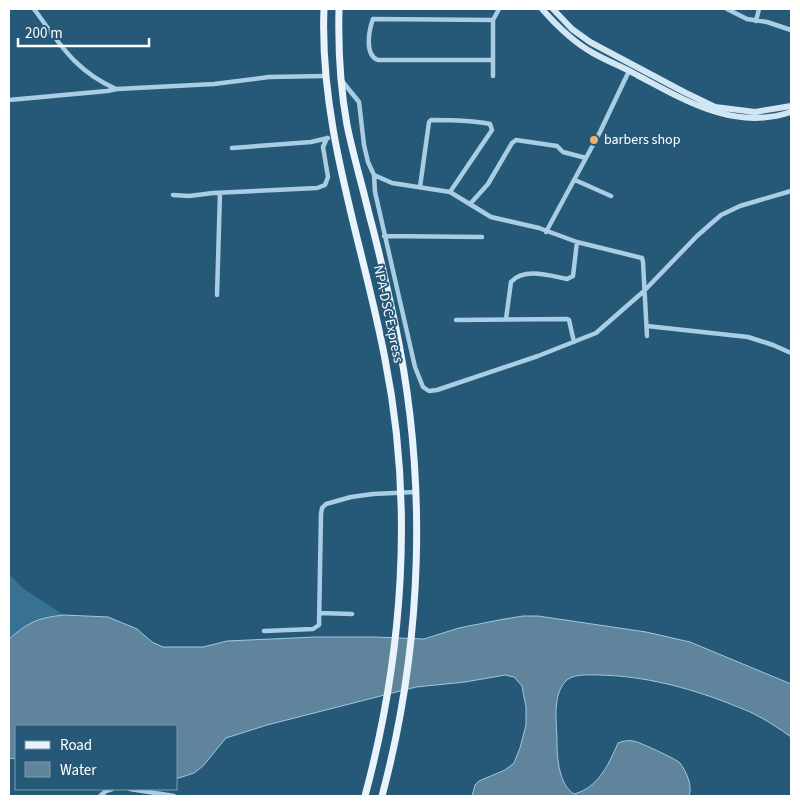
<svg xmlns="http://www.w3.org/2000/svg" width="800" height="805" font-family="'Source Sans 3',sans-serif">
  <rect width="100%" height="100%" fill="#265878"/>
  <path fill="#377193" d="M9,574L24,589L64,615C37,618 29,622 9,639Z"/>
  <path fill="#60849b" stroke="#9dcae3" d="M64,615L108,617L137,629L152,642L163,647H203L227,641L315,637H375L424,639L459,628L499,620L523,616H538L646,632L690,642L791,684V737C780,729 768,721 756,715C747,710 737,707 728,703C686,687 644,676 599,675C588,675 571,673 564,683C552,699 557,724 557,742C557,758 559,785 574,794C598,788 609,764 618,743C623,741 628,740 633,741C640,742 676,759 680,763C686,771 693,786 689,796H472L475,785L479,781L505,770L514,763L520,748L526,725V707L522,686L514,677L505,675L465,682L416,687L267,725L226,738L203,766L194,773L179,778H176V726H16V759L9,758V639C29,622 37,618 64,615Z"/>
  <g fill="none" stroke-linecap="round" stroke-linejoin="round">
    <path stroke="#a9cde3" stroke-width="4.5" d="M34,9C60,44 74,70 116,89
      M727,9L747,19L767,22L791,30
      M756,21L759,9
      M493,60H378C364,55 369,30 373,19L493,20
      M493,76V20L499,9
      M342,81L359,102L364,145L368,162L374,175L392,183L450,192L491,217L539,228L577,242L642,258L643,262L647,336
      M9,100L107,91L117,89L214,84L269,77L325,76
      M232,148L311,142L328,138
      M374,175L375,192L415,367L423,387L429,391L437,390L538,356L596,333L644,291L697,236L721,215L740,206L791,191
      M575,180L611,196
      M420,187L429,122L431,120C451,120 471,120 490,124L492,130L450,192
      M173,195L189,196L213,193L317,188L325,185L328,177L323,147L327,138
      M470,204L488,184L512,143L516,140L557,146L563,152L586,158
      M546,232L600,132L629,71
      M384,236L482,237
      M217,295L220,193
      M506,319L511,282C524,267 551,276 567,279L573,276L577,242
      M456,320L567,319L569,320L574,342
      M647,326L748,337L773,345L791,353
      M319,613L352,614
      M264,631L313,629L319,625L321,514L322,508L326,504L351,497L373,494L415,492
      M130,789L174,796
      M100,796L106,791L112,789"/>
    <path stroke="#d1e6f3" stroke-width="6" d="M542,9C557,26 573,42 593,53C607,61 623,67 637,75C686,101 734,131 791,112
      M553,9L572,29L590,42L684,92L715,107L755,112L791,106"/>
    <path stroke="#e8f3fc" stroke-width="7" d="M324,9C319,128 363,243 385,359C414,504 403,655 365,796
      M339,9C338,48 340,86 347,125C353,155 362,184 369,214C379,250 387,287 395,324C428,479 423,643 382,796"/>
  </g>
  <circle fill="#ebb16e" stroke="#265878" stroke-width="2" cx="594" cy="140" r="5"/>
  <g text-anchor="middle" dominant-baseline="central" stroke-width="4" stroke-linejoin="round" paint-order="stroke">
    <g font-size="14" fill="#fff" stroke="#265878" text-anchor="start">
      <text x="604" y="140">barbers shop</text>
    </g>
    <g font-size="14" fill="#fff" stroke="#265878">
      <text transform="translate(388 314) rotate(78)">NPA-DSC Express</text>
    </g>
  </g>
  <rect width="800" height="805" fill="none" stroke="#ffffff" stroke-width="20"/>
  <rect x="15" y="725" width="162" height="65" fill="#265878" stroke="#7d9bae"/>
  <rect x="25" y="741" width="25" height="8" fill="#e8f3fc" stroke="#7d9bae"/>
  <text x="60" y="750" font-size="15" fill="#ffffff">Road</text>
  <rect x="25" y="762" width="25" height="15" fill="#60849b" stroke="#7d9bae"/>
  <text x="60" y="775" font-size="15" fill="#ffffff">Water</text>
  <path d="M18 38v8h131v-8" fill="none" stroke="#ffffff" stroke-width="2.5"/>
  <text x="25" y="38" font-size="15" fill="#ffffff" stroke="#265878" stroke-width="4" paint-order="stroke">200 m</text>
</svg>
